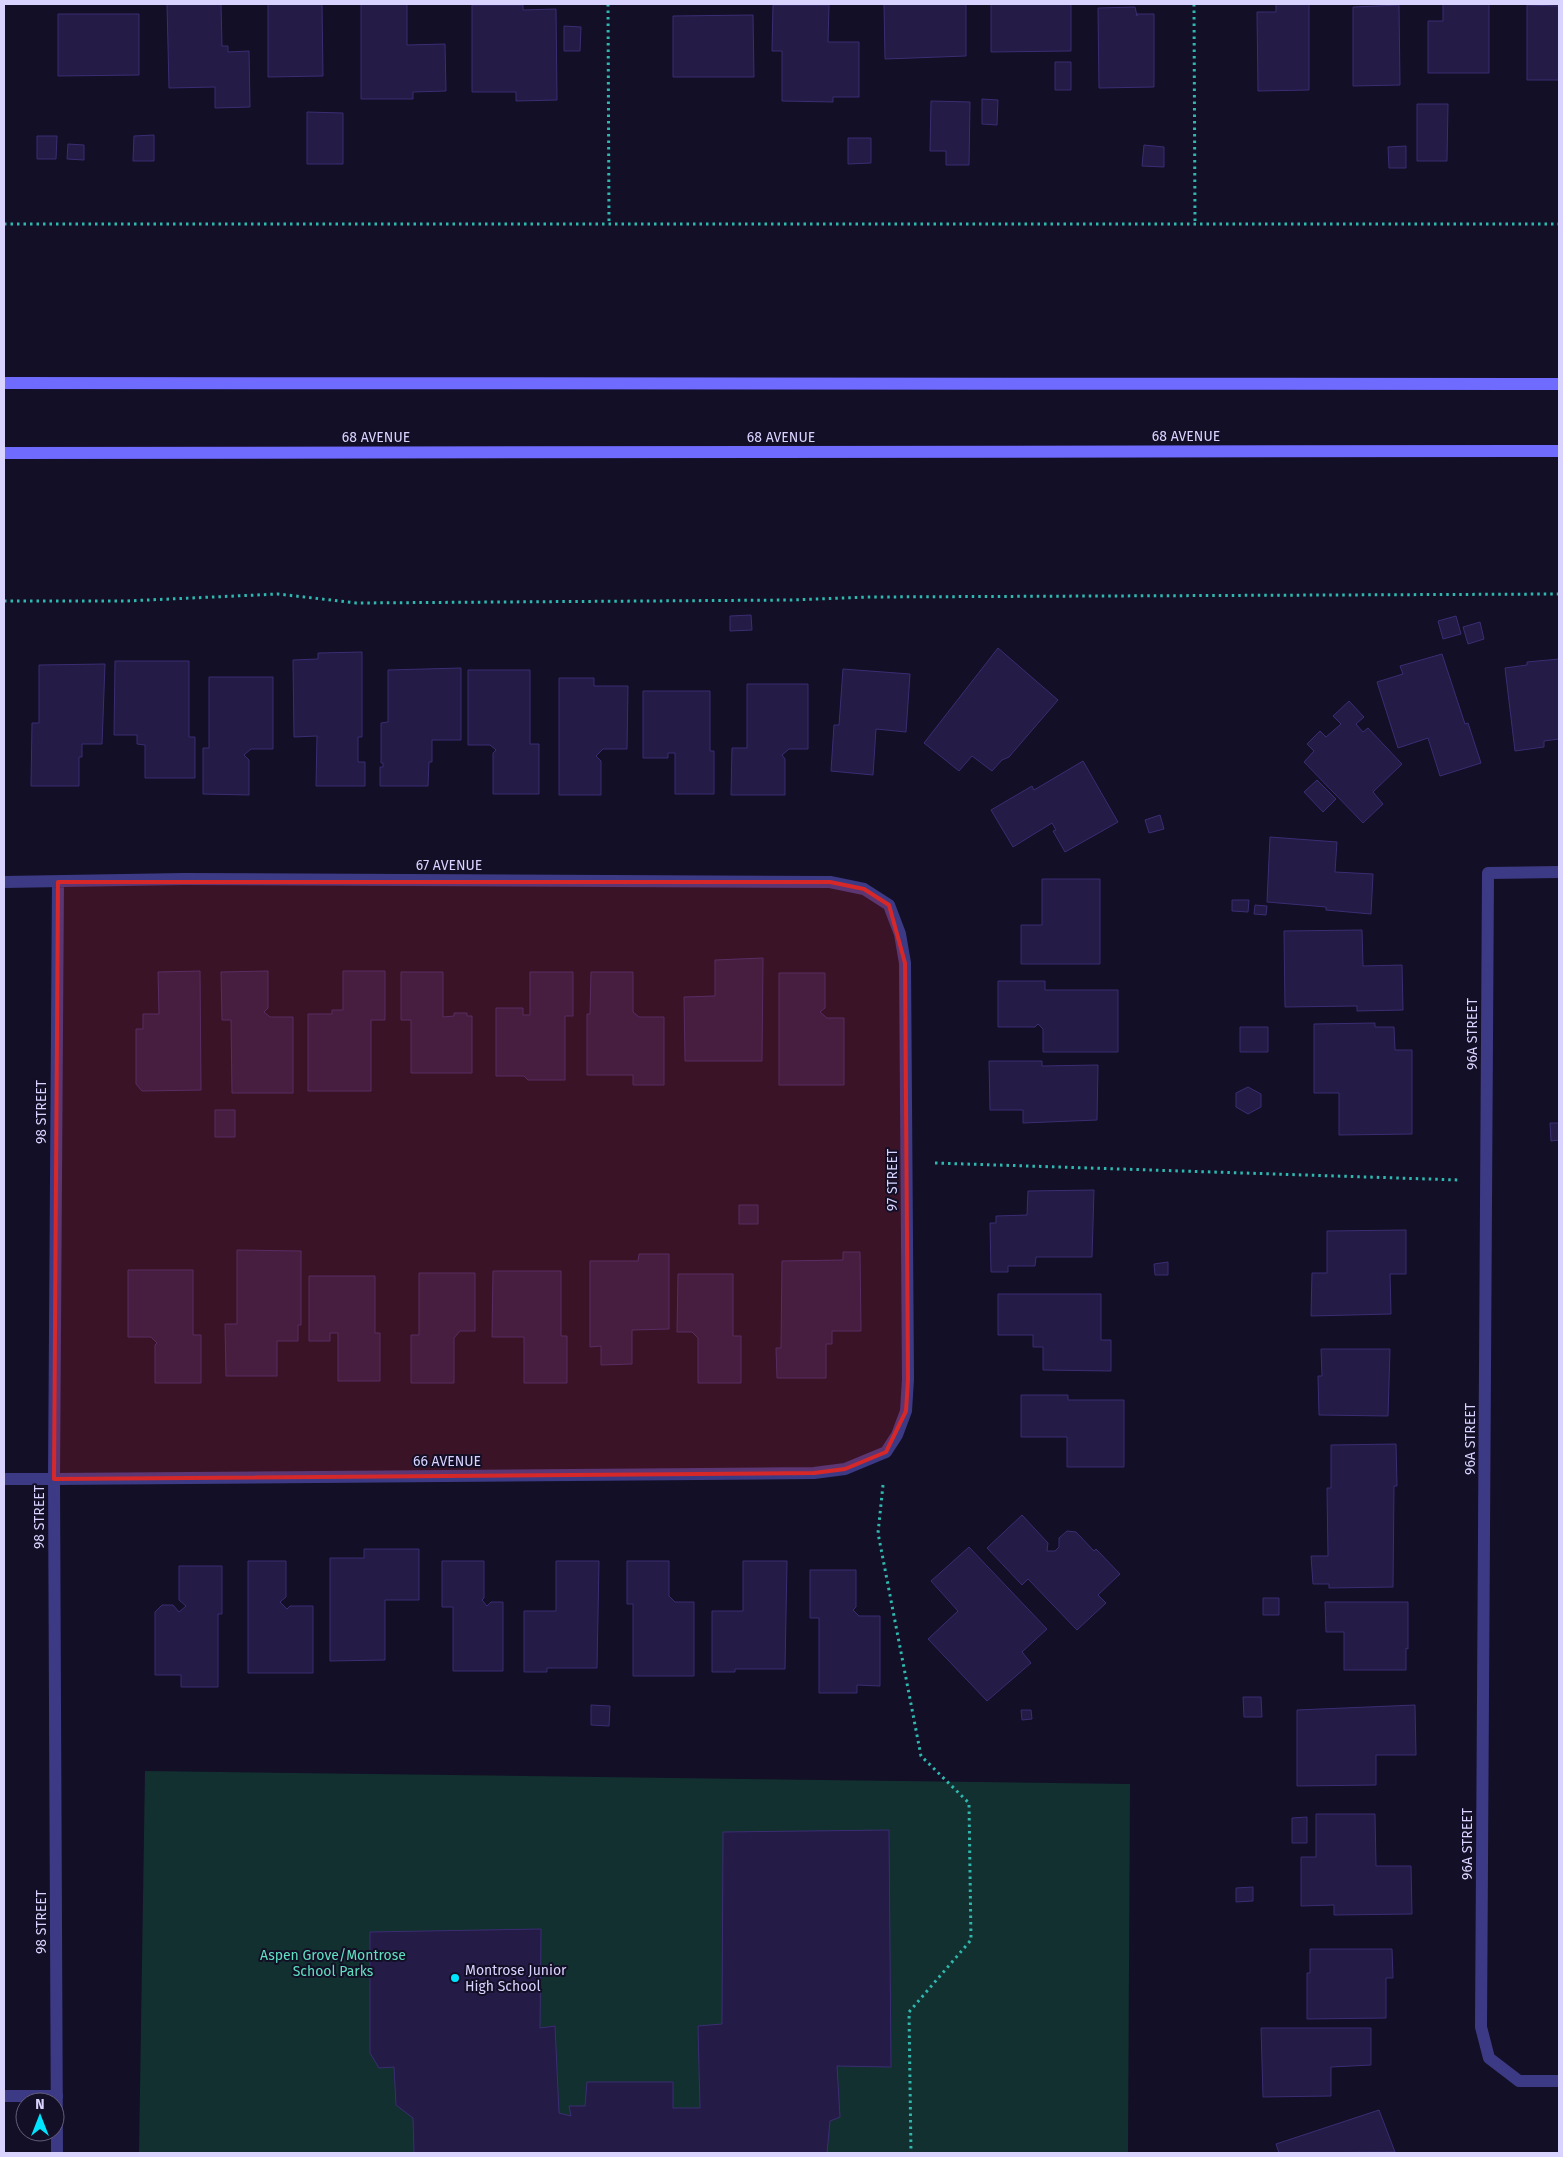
<svg xmlns="http://www.w3.org/2000/svg" width="1563" height="2157" font-family="'Fira Sans',sans-serif">
  <rect width="100%" height="100%" fill="#130f26"/>
  <path fill="#12302f" d="M145,1771L1130,1784L1128,2153H139Z"/>
  <path fill="#241b47" stroke="#3b2d73" d="M167,4H221L222,46H228V52L249,51L250,107L215,108V87L169,88Z
    M268,4H322L323,76L268,77Z
    M361,4H407V45L445,44L446,91L413,92V99H361Z
    M884,4H966V56L885,59Z
    M991,4H1071V51L991,52Z
    M1276,4H1309V90L1258,91L1257,12H1276Z
    M1443,4H1489V73H1428V21H1443Z
    M472,5H523V10L556,9L557,100L516,101V92H472Z
    M773,5H829L828,42H859V97H833V102L782,101V51H772Z
    M1399,5L1400,85L1353,86V7Z
    M1527,5L1559,6V80H1527Z
    M1135,7L1137,16V14H1154V87L1099,88L1098,8Z
    M58,14H139V75L58,76Z
    M753,15L754,77H673V16Z
    M564,26L581,27L580,51H564Z
    M1055,62H1071V90H1055Z
    M982,99L998,100L997,125L982,124Z
    M931,101L970,102L969,165H946V151H930Z
    M1417,104H1448L1447,161H1417Z
    M307,112L343,113V164H307Z
    M154,135V161H133L134,136Z
    M37,136H57L56,159H37Z
    M848,138H871V163L848,164Z
    M68,144L84,145V160L67,159Z
    M1144,145L1164,147V167L1142,166Z
    M1406,146V168H1389L1388,147Z
    M751,615L752,630L730,631V616Z
    M1456,616L1461,634L1443,639L1438,621Z
    M1480,622L1484,639L1468,644L1463,627Z
    M998,648L1058,700L1009,757L1002,760L992,771L972,756L959,771L924,743Z
    M362,652V737H358V762H365V786H316L317,736L294,737L293,660L318,659V653Z
    M1442,654L1465,724L1468,723L1481,763L1440,776L1428,738L1398,748L1377,682L1403,674L1400,666Z
    M1559,659V739L1544,741V747L1515,751L1505,668L1527,665V662Z
    M115,661H189V737H195V778H145V745L137,744V735H114Z
    M105,664L102,744H82V757H79V786H31L32,723H39V665Z
    M461,668V740H432V762H429L428,786H380V767H383V763H381V723L388,722V670Z
    M843,669L910,674L906,732L876,729L873,775L831,771L834,725H839Z
    M468,670H530V744H539V794H493V753L496,750L490,745H468Z
    M209,677H273V749H251L244,755L249,760V795L203,794V748H209Z
    M559,678H594V686H628L627,749H603L596,756L601,761V795H559Z
    M747,684H808V749H789L782,755L785,759V795H731L732,748H747Z
    M643,691H710V751H714V794H675V753H668V758H643Z
    M1349,701L1364,717L1356,724L1363,732L1368,728L1402,764L1373,792L1383,804L1363,823L1304,762L1314,751L1307,744L1320,731L1326,737L1341,724L1333,716Z
    M1083,761L1118,822L1065,852L1053,831L1056,830L1052,823L1013,847L991,810L1032,786L1034,790Z
    M1317,780L1336,799L1323,812L1304,792Z
    M1160,815L1164,829L1149,833L1145,820Z
    M1270,837L1337,842L1335,872L1373,874L1371,914L1326,910V907L1267,902Z
    M1042,879H1100V964H1021V925H1042Z
    M1232,900H1249L1248,912L1232,911Z
    M1255,905L1267,906L1266,915L1254,914Z
    M1362,930L1363,966L1402,965L1403,1010L1357,1011V1006L1285,1007L1284,931Z
    M763,958L762,1061H685L684,997L715,996V960Z
    M200,971L201,1090L142,1091L136,1084V1029H143V1014H159L158,972Z
    M268,971V1008L264,1012L270,1017H293V1093H232L231,1020H222L221,972Z
    M343,971H385V1020H371V1091H308V1014H332V1010H343Z
    M401,972H443V1017L454,1016V1013H467V1016H472V1073H411V1020H401Z
    M530,972H573V1016H565V1080H528L524,1076H496V1008H523V1015H530Z
    M591,972H633V1012L639,1017H664V1085H633V1075H587V1014H590Z
    M779,973H825V1008L820,1012L827,1018H844V1085H779Z
    M998,981H1045V990H1118V1052H1043V1029L1038,1024L1035,1027H998Z
    M1375,1023V1027H1394L1395,1050H1412V1134L1339,1135V1093H1314V1024Z
    M1240,1027H1268V1052H1240Z
    M989,1061H1042V1066L1098,1065L1097,1120L1023,1123V1110H990Z
    M1248,1087L1261,1094V1107L1248,1114L1236,1107V1093Z
    M215,1110H235V1137H215Z
    M1550,1123H1559V1140L1551,1141Z
    M1094,1190L1092,1257H1036L1035,1266H1008V1272H991L990,1223H996V1216L1027,1215L1028,1191Z
    M739,1205H758V1224H739Z
    M1406,1230V1274H1390L1391,1314L1311,1316L1312,1273H1327V1231Z
    M237,1250L301,1251V1325H298V1341H277V1376H226L225,1324H237Z
    M843,1252H860L861,1331H832V1344H826V1378H777L776,1348H781L782,1261L843,1260Z
    M639,1254H669V1329L632,1330V1364L601,1365V1346L590,1347V1261H638Z
    M1168,1262V1275H1155L1154,1264Z
    M128,1270H193V1335H201V1383H155V1345L157,1343L151,1337H128Z
    M493,1271H561V1336H567V1383H524V1337H492Z
    M419,1273H475V1331H460L454,1338V1383H411V1335H419Z
    M678,1274H733V1336H741V1383H698V1338L692,1332H677Z
    M309,1276H375V1333H380V1381H338V1333H330V1341H309Z
    M998,1294H1101V1340H1111V1371L1043,1370V1347H1033V1335H998Z
    M1321,1349H1390L1388,1416L1319,1415L1318,1376H1322Z
    M1021,1395H1068V1400H1124V1467H1067V1437H1021Z
    M1396,1444L1397,1486H1394L1393,1587L1329,1588V1584H1313L1311,1556H1328L1327,1488H1331V1445Z
    M1022,1515L1048,1543L1047,1551H1055L1059,1547V1538L1067,1531L1076,1532L1094,1551L1096,1549L1120,1574L1098,1595L1106,1603L1077,1630L1028,1579L1022,1585L987,1548Z
    M969,1547L1047,1629L1022,1652L1031,1663L987,1701L928,1639L958,1611L931,1581Z
    M364,1549H419V1600H385V1660L330,1661V1558H364Z
    M248,1561H286V1597L280,1602L287,1609L290,1606H313V1673H248Z
    M442,1561H484V1598L482,1600L487,1606L491,1602H503V1671H453V1607H442Z
    M556,1561H599L597,1668H547V1672H524V1611H556Z
    M627,1561H669V1596L675,1602H694V1676H633V1604H627Z
    M743,1561H787L785,1669H735V1672H712V1611H743Z
    M179,1566H222V1614H218V1687H181V1675H155V1612L162,1605H173L179,1612L186,1606L179,1600Z
    M810,1570H856V1607L853,1610L859,1616H880V1686L857,1685V1693H819V1618H810Z
    M1263,1598H1279V1615H1263Z
    M1325,1602H1408V1649L1406,1648V1670H1344V1632H1326Z
    M1243,1697H1261L1262,1717H1244Z
    M591,1705L610,1706L609,1726L591,1725Z
    M1415,1705L1416,1755H1376V1785L1297,1786V1710Z
    M1021,1710H1031L1032,1719L1022,1720Z
    M1316,1814H1375L1376,1866H1411L1412,1914L1334,1915V1905L1301,1906V1857H1316Z
    M1307,1817V1843H1292V1818Z
    M889,1830L891,2067L837,2066L840,2117L830,2121L827,2153H414L413,2118L396,2105L394,2067L379,2068L370,2053V1932L541,1929L540,2028L555,2026L559,2113L571,2116L569,2106H585L587,2082H673V2108H700L698,2026L722,2024L723,1832Z
    M1253,1887V1901L1236,1902V1888Z
    M1310,1949H1392L1393,1978H1386V2018L1307,2019V1973H1310Z
    M1261,2028H1371V2065L1331,2067V2096L1263,2097Z
    M1379,2110L1395,2152L1279,2153L1276,2144Z"/>
  <g fill="none" stroke-linecap="round" stroke-linejoin="round">
    <path stroke="#2fb8b0" stroke-width="3" stroke-dasharray="2.5 4" stroke-linecap="butt" d="M608,4L609,224
      M1194,4L1195,224
      M4,224H1559
      M4,601H126L278,594L356,603L791,600L871,597L1559,594
      M935,1163L1459,1180
      M883,1485L878,1533L921,1756L969,1803L971,1940L909,2012L911,2153"/>
    <path stroke="#3d3a85" stroke-width="12" d="M1559,872L1488,873L1481,2027L1489,2058L1519,2081H1559
      M4,882L184,879L830,882L864,889L889,905L900,934L905,963L908,1379L906,1411L897,1435L886,1452L845,1469L814,1473L54,1479L58,882
      M4,2096H57"/>
    <path stroke="#3d3a85" stroke-width="12" d="M4,1479H54L57,2153"/>
    <path stroke="#6f6bff" stroke-width="12" d="M4,383L1559,384
      M4,453L1559,451"/>
  </g>
  <path fill="#d62828" fill-opacity="0.2" stroke="#d62828" stroke-width="4" stroke-linejoin="round" d="M58,882H830L864,889L889,905L905,963L908,1379L906,1411L886,1452L845,1469L814,1473L54,1479Z"/>
  <circle fill="#00e5ff" stroke="#130f26" stroke-width="2" cx="455" cy="1978" r="5"/>
  <g text-anchor="middle" dominant-baseline="central" stroke-width="4" stroke-linejoin="round" paint-order="stroke">
    <g font-size="14" fill="#d9d4ff" stroke="#130f26">
      <text x="1186" y="436">68 AVENUE</text>
      <text x="376" y="437">68 AVENUE</text>
      <text x="781" y="437">68 AVENUE</text>
      <text x="449" y="865">67 AVENUE</text>
      <text transform="translate(1472 1034) rotate(-90)">96A STREET</text>
      <text transform="translate(41 1112) rotate(-90)">98 STREET</text>
      <text transform="translate(892 1180) rotate(-90)">97 STREET</text>
      <text transform="translate(1470 1439) rotate(-90)">96A STREET</text>
      <text x="447" y="1461">66 AVENUE</text>
      <text transform="translate(39 1517) rotate(-90)">98 STREET</text>
      <text transform="translate(1467 1844) rotate(-90)">96A STREET</text>
      <text transform="translate(41 1922) rotate(-90)">98 STREET</text>
    </g>
    <g font-size="14" fill="#5fe0c0" stroke="#130f26">
      <text x="333" y="1955">Aspen Grove/Montrose<tspan x="333" dy="16">School Parks</tspan></text>
    </g>
    <g font-size="14" fill="#d9d4ff" stroke="#130f26" text-anchor="start">
      <text x="465" y="1970">Montrose Junior<tspan x="465" dy="16">High School</tspan></text>
    </g>
  </g>
  <rect width="1563" height="2157" fill="none" stroke="#d9d4ff" stroke-width="10"/>
  <g transform="translate(40 2117)"><circle r="24" fill="#130f26" stroke="#625e7d"/>
  <path d="M0-4L9 19L0 12L-9 19Z" fill="#00e5ff"/>
  <text y="-8" font-size="14" font-weight="bold" text-anchor="middle" fill="#d9d4ff">N</text>
  </g>
</svg>
